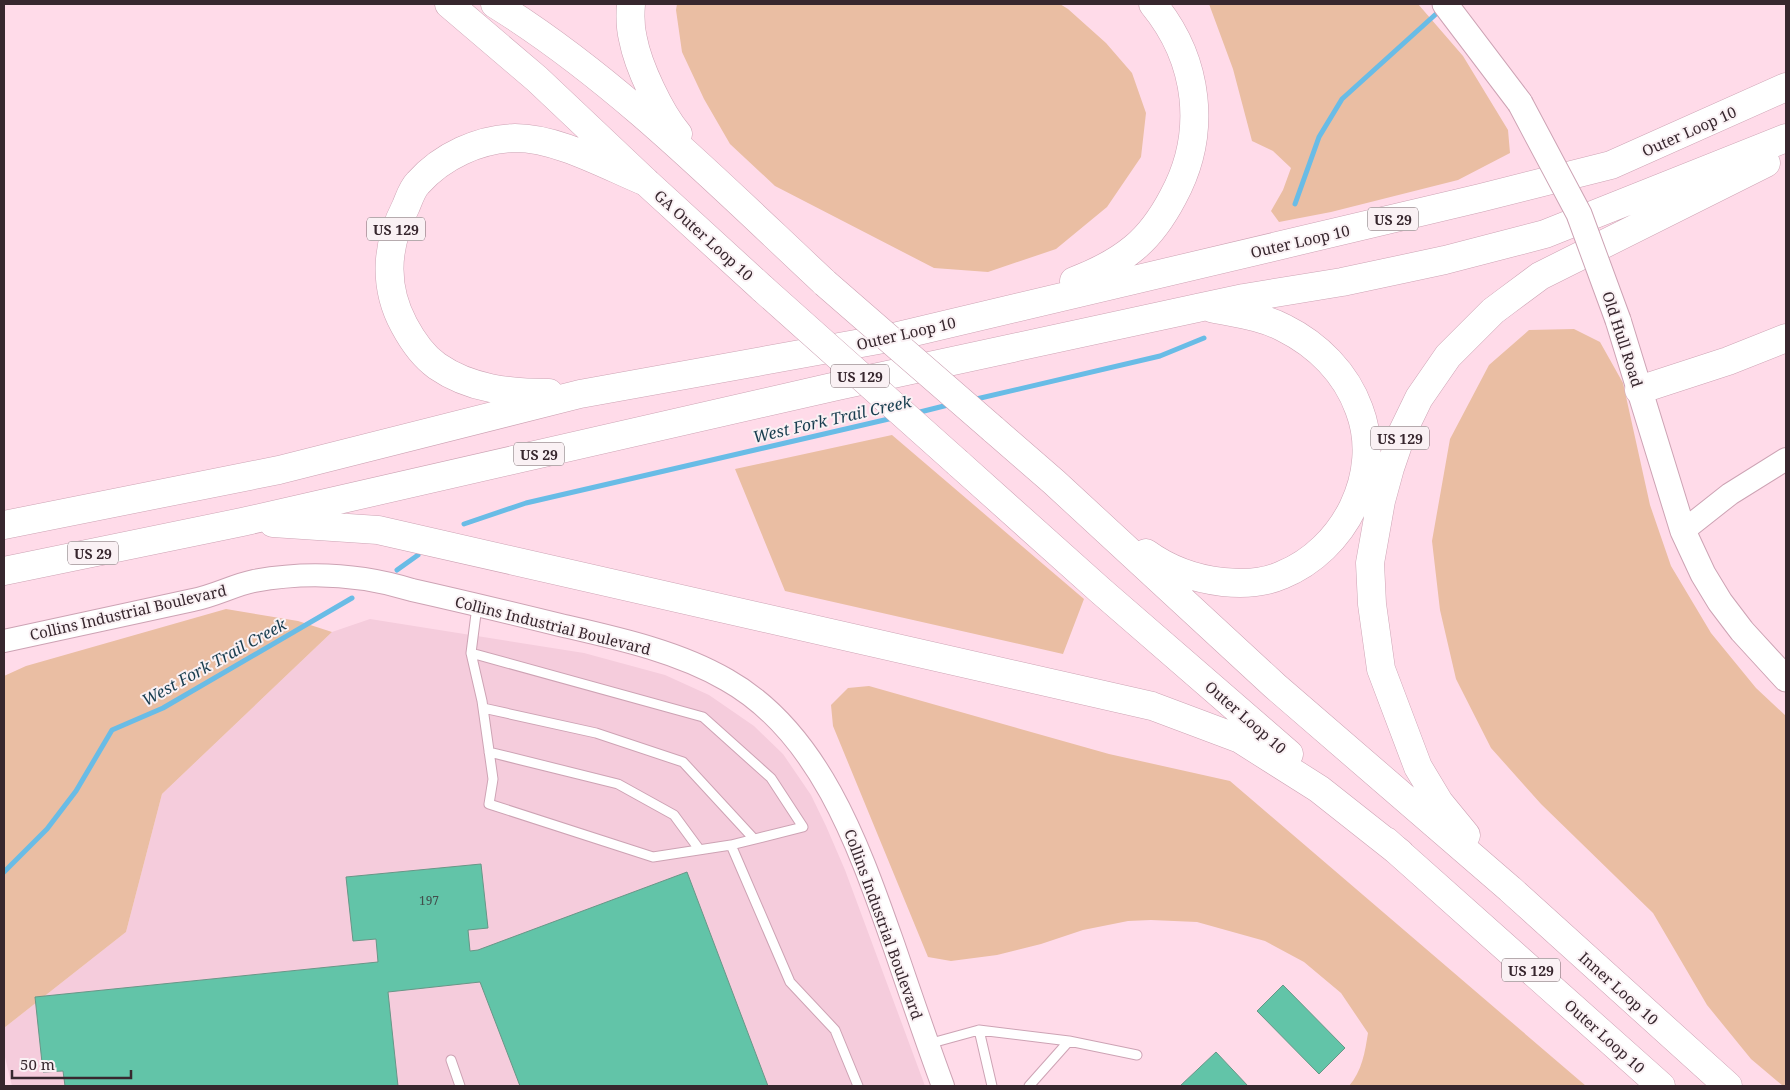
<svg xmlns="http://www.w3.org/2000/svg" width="1790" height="1090" font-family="'Noto Serif',serif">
  <rect width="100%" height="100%" fill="#ffdbe9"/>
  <path fill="#f5ccdc" d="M370,619L584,653L665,675L709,695L754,726L783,754L811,795L826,826L845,870L925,1086H12L4,1053V1028L126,932L162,794L332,632Z"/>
  <path fill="#eabea3" d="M677,4H1060L1068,9L1106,43L1132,73L1146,113L1141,157L1107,207L1056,249L988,272L934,268L775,186L730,144L704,99L682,52L676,10Z
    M1209,4H1418L1463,56L1508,130L1510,153L1458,180L1331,212L1279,222L1271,211L1283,190L1291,168L1273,151L1252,141L1233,69Z
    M1574,329L1600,342L1623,383L1650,505L1671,566L1711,633L1756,688L1786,716V1086H1783L1751,1059L1707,1005L1653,913L1541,804L1491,748L1456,679L1440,610L1432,541L1450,439L1489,365L1529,330Z
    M892,435L1084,599L1063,654L785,591L735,469Z
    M226,609L298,621L332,632L162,794L126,932L4,1028V676L26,666Z
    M869,686L1109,754L1230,781L1586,1086H1349C1362,1071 1365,1052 1368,1033L1341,993L1304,962L1265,941L1197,922L1151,920L1128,921L1083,930L1041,944L997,955L951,961L928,957L833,726L831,705L848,688Z"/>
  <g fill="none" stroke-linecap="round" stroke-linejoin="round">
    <path stroke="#69bce6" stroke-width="5" d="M1295,204L1319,137L1342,99L1436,14
      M972,400L1160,356L1204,338
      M916,413L952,404
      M464,524L526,503L893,418
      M397,570L418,555
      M4,872L47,829L76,791L112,730L163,708L352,598"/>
  </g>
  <path fill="#62c4a8" stroke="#689687" d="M481,864L488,928L468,930L470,951L478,950L687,872L768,1086H520L480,982L388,992L398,1086H65L63,1071L43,1072L35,997L378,962L376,939L353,941L346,877Z
    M1283,985L1345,1048L1319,1074L1257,1011Z
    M1216,1052L1248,1086H1180Z"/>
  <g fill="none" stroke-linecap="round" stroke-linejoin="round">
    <g stroke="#cda3b4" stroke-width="11">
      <path id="service" d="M477,606L471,653L703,717L771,778L803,827L731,845L790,982L835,1030L858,1086
        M471,653L482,701L493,779L489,804L653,857L731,845
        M483,708L596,733L683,762L754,839
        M489,752L618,784L674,815L699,849
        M979,1030L992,1086
        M928,1044L979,1030L1069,1041
        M451,1060L460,1086
        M1029,1086L1069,1041L1137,1055"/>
    </g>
    <g stroke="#cda3b4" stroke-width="24">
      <path id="tertiary" d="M1683,531L1730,494L1786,459
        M4,641C67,627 130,614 193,600C214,596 234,585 254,581C308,571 360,574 412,590C461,601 511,613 560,625C616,638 677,651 727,680C821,733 860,850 894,946C910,993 926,1040 943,1086"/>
    </g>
    <g stroke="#cda3b4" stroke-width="27">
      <path id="secondary" d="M1445,4L1520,103
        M1618,320L1683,531L1703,574L1720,602L1742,631L1786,679"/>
    </g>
    <g stroke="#cda3b4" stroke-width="29">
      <path id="motorway" d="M449,4L537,79L646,182L763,289
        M495,4C616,79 721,186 825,283
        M631,4C630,16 630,27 633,39C638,66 660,113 678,134
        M1074,281C1095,273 1116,263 1134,248C1151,234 1163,216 1173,197C1208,133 1199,60 1153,4
        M1639,390L1728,361L1786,338
        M549,393C510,393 470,389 437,366C423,356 412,340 404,325C383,286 386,245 406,206C409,199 412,189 418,183C442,156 479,139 515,138C558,138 607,166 646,182
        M993,429L1054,482L1275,686L1510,889L1728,1086
        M958,463L1101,591L1289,754
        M273,523L378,530L1152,706L1240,739L1319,789L1400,853
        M4,525L279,470L580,394L889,338L1480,198L1611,165L1786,87
        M1146,553C1168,569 1196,579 1223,582C1243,584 1264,583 1282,575C1344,550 1384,474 1359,409C1346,373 1318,345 1284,328C1262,316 1234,313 1211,308
        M4,571L242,522L837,386L1202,307L1244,298L1342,282L1445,260L1545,234L1786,138
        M1466,835L1439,802L1418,767L1381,669L1372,604L1370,563L1381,501L1390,468L1402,433L1419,398L1448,356L1493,311L1505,302L1540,276L1766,163
        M1386,841L1661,1086"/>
    </g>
    <use href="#service" stroke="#fff" stroke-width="9"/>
    <use href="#tertiary" stroke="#fff" stroke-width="22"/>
    <use href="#secondary" stroke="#fff" stroke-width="25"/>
    <use href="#motorway" stroke="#fff" stroke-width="28"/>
    <g stroke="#cda3b4" stroke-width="27" stroke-linecap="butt">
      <path id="secondary-bridge" d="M1520,103L1579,214L1618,320"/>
    </g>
    <g stroke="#cda3b4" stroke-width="29" stroke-linecap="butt">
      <path id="motorway-bridge" d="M825,283L993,429
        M763,289L958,463"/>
    </g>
    <use href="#secondary-bridge" stroke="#fff" stroke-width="25"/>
    <use href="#motorway-bridge" stroke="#fff" stroke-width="28"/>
  </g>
  <g text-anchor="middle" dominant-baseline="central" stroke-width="4" stroke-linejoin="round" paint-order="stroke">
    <g font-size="12" fill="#424e4c">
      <text x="429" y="900">197</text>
    </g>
    <g fill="#faf1f4" stroke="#726469" stroke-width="1">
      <rect x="1368" y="207.5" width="50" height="23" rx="4"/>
      <rect x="367" y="217.5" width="58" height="23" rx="4"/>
      <rect x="831" y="364.5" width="58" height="23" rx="4"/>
      <rect x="1371" y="426.5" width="58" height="23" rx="4"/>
      <rect x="514" y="442.5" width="50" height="23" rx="4"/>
      <rect x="68" y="541.5" width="50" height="23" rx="4"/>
      <rect x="1502" y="958.5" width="58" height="23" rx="4"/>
    </g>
    <g font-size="14" font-weight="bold" fill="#37272e">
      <text x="1393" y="219">US 29</text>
      <text x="396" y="229">US 129</text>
      <text x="860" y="376">US 129</text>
      <text x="1400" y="438">US 129</text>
      <text x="539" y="454">US 29</text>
      <text x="93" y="553">US 29</text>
      <text x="1531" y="970">US 129</text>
    </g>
    <g font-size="15" fill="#37272e" stroke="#faf1f4">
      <text transform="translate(1689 131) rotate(-24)">Outer Loop 10</text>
      <text transform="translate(704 235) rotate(42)">GA Outer Loop 10</text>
      <text transform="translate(1300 241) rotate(-13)">Outer Loop 10</text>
      <text transform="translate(906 333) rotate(-13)">Outer Loop 10</text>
      <text transform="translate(1623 339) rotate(72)">Old Hull Road</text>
      <text transform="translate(128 612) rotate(-13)">Collins Industrial Boulevard</text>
      <text transform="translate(553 625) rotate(14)">Collins Industrial Boulevard</text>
      <text transform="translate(1246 717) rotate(41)">Outer Loop 10</text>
      <text transform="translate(884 924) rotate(70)">Collins Industrial Boulevard</text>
      <text transform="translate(1619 988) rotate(42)">Inner Loop 10</text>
      <text transform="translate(1605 1036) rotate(42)">Outer Loop 10</text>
    </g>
    <g font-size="16" font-style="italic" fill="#183d4f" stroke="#faf1f4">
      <text transform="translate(832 419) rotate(-13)">West Fork Trail Creek</text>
      <text transform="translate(214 662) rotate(-29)">West Fork Trail Creek</text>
    </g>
  </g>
  <rect width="1790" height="1090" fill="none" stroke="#37272e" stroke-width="10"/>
  <path d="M12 1070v8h119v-8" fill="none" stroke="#37272e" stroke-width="2.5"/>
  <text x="20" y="1070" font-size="15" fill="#37272e" stroke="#faf1f4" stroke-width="4" paint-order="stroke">50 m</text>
</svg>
